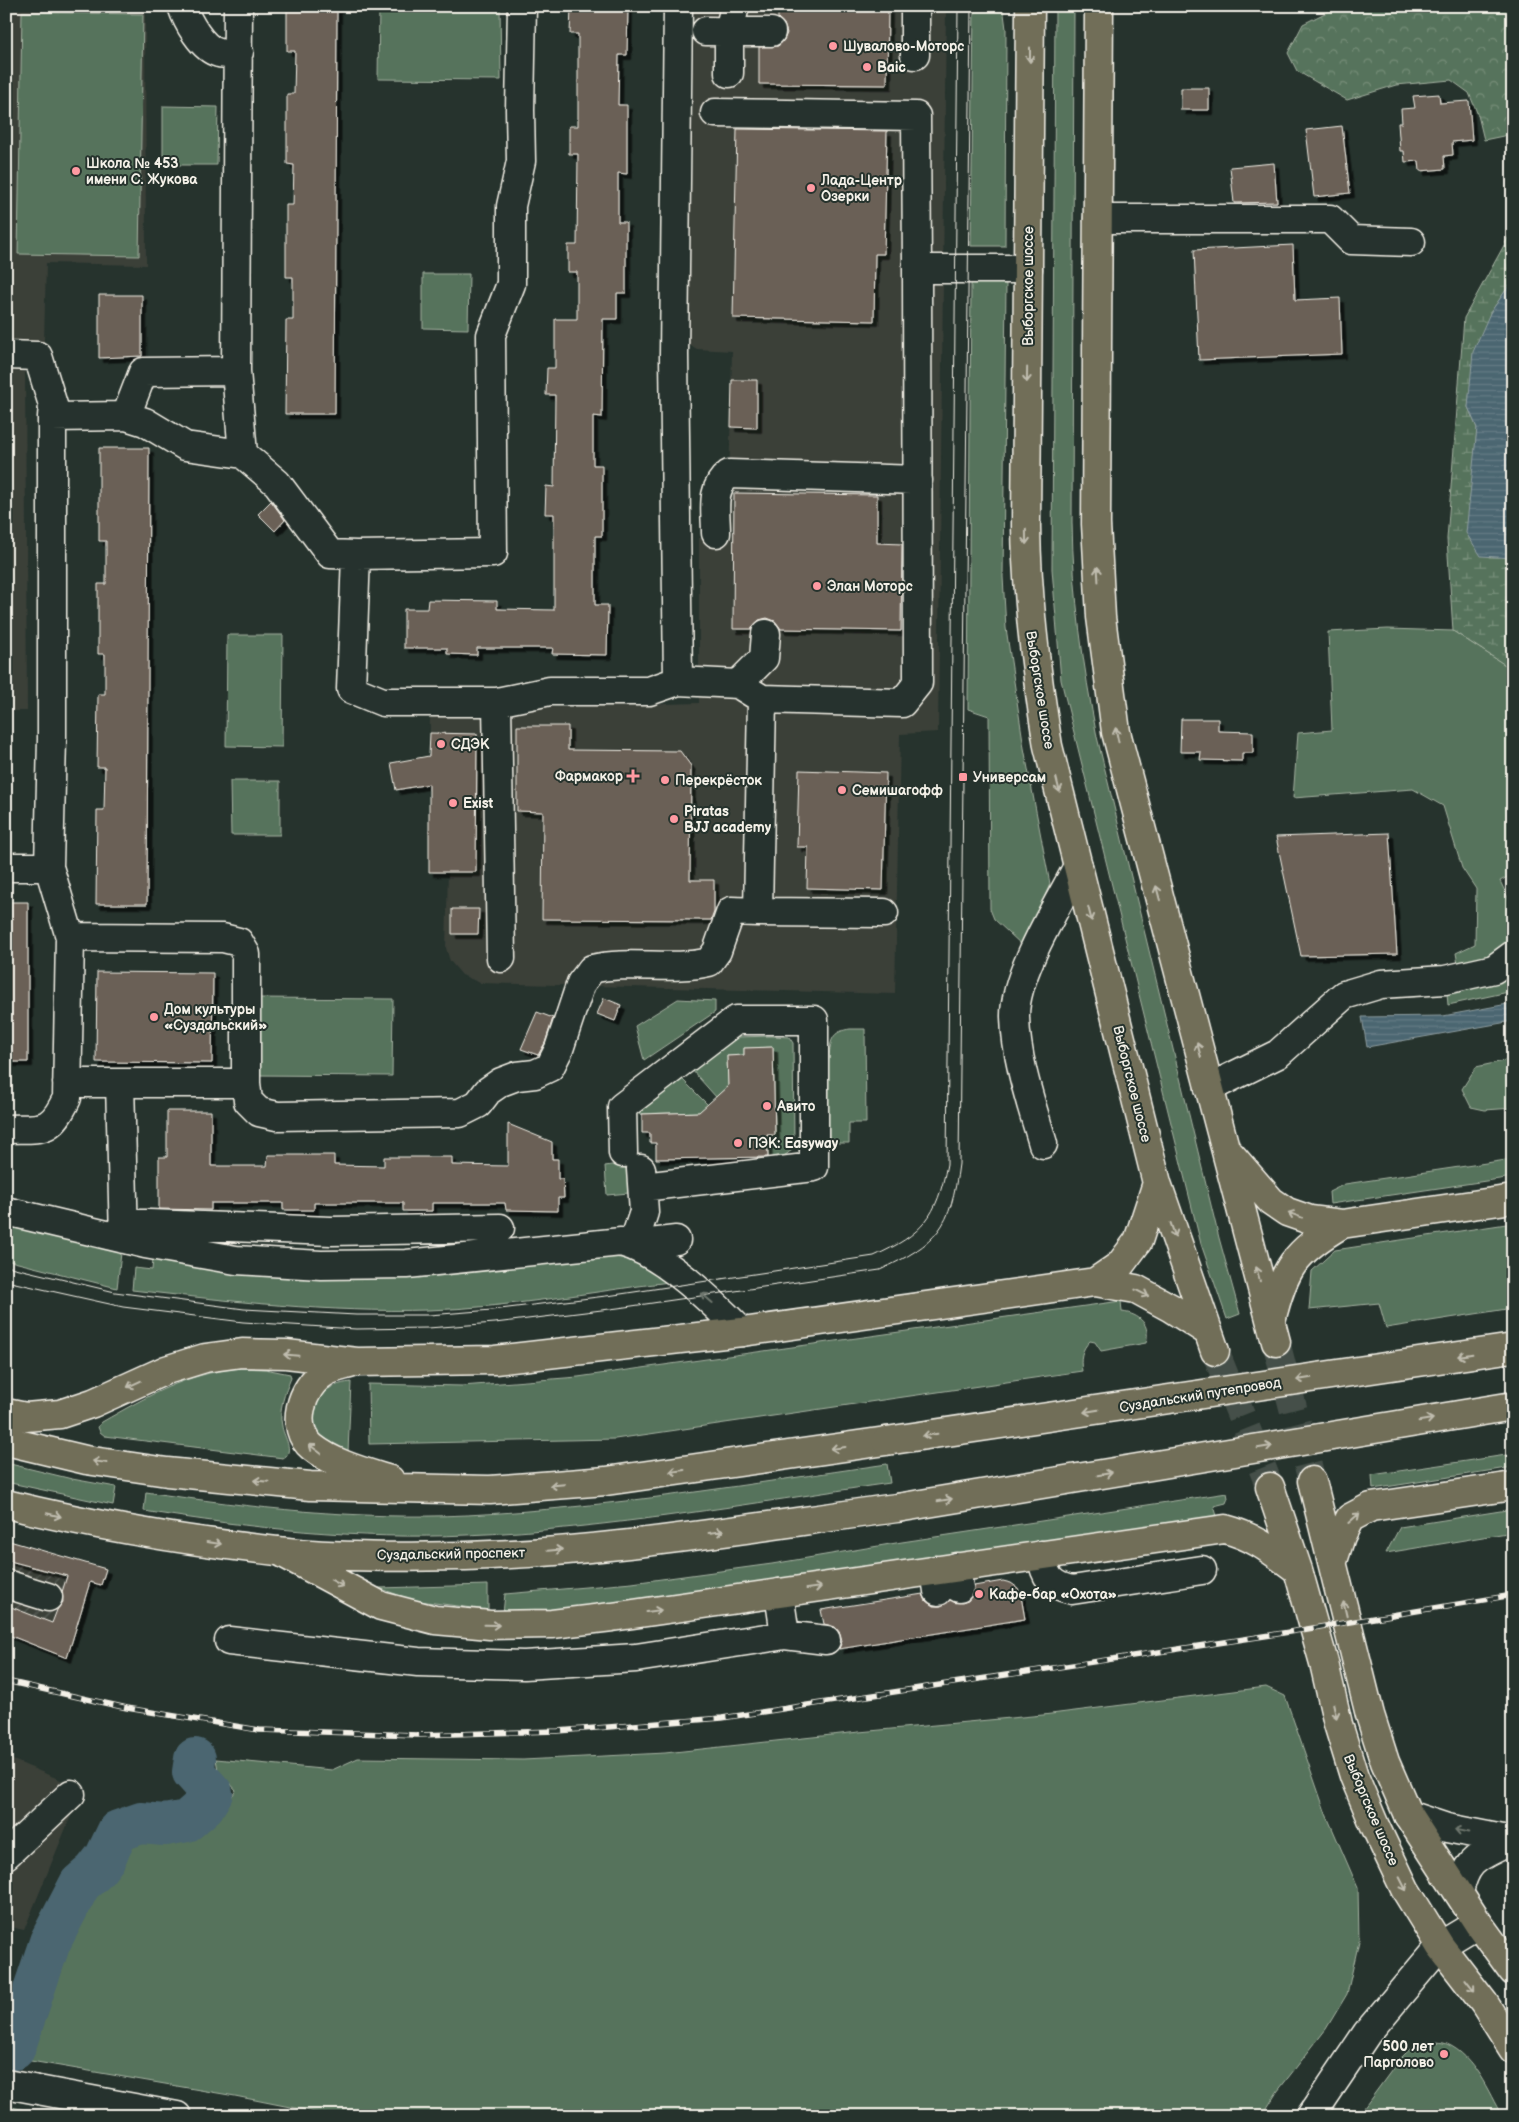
<svg xmlns="http://www.w3.org/2000/svg" width="1519" height="2122" font-family="'Balsamiq Sans',sans-serif">
  <defs>
    <pattern id="industrial-furrows" width="10" height="10" patternUnits="userSpaceOnUse" patternTransform="scale(1.25)"><rect width="10" height="10" fill="#3b4039"/><path d="M-1 1l2-2M0 10L10 0M9 11l2-2" fill="none" stroke="#585c56"/></pattern>
    <pattern id="forest-crowns" width="20" height="18" patternUnits="userSpaceOnUse" patternTransform="scale(1.25)"><rect width="20" height="18" fill="#56735b"/><path d="M2 6a3 3 0 1 1 6 0M12 15a3 3 0 1 1 6 0" fill="none" stroke="#778e7a"/></pattern>
    <pattern id="wetland-marsh" width="20" height="14" patternUnits="userSpaceOnUse" patternTransform="scale(1.25)"><rect width="20" height="14" fill="#56735b"/><path d="M1 5h8M5 5V1M11 12h8M15 12V8" fill="none" stroke="#778e7a"/></pattern>
    <pattern id="water-rules" width="6" height="5" patternUnits="userSpaceOnUse" patternTransform="scale(1.25)"><rect width="6" height="5" fill="#4b6671"/><path d="M0 2.5h6" fill="none" stroke="#667c85"/></pattern>
    <filter id="shadow"><feDropShadow dx="4.5" dy="4.5" stdDeviation="0" flood-color="#0009"/></filter>
  </defs>
  <rect width="100%" height="100%" fill="#26332d"/>
  <filter id="ink" filterUnits="userSpaceOnUse"><feTurbulence type="fractalNoise" baseFrequency=".02" numOctaves="2"/><feDisplacementMap in="SourceGraphic" scale="10" xChannelSelector="R" yChannelSelector="G"/><feConvolveMatrix kernelMatrix="1 2 1 2 8 2 1 2 1" color-interpolation-filters="sRGB"/></filter>
  <g filter="url(#ink)">
    <path fill="#3b4039" d="M6,6H145L146,265L46,263L44,341H6Z
      M694,6H946L938,732L900,734L895,994L480,983L462,975L450,961L446,948L448,872H429L430,711L699,703V538L728,537L732,351L697,349L689,344Z
      M6,368H25L27,711H6Z
      M6,1757L82,1789L24,1930L6,1926Z"/>
    <path fill="url(#industrial-furrows)" d="M6,1540L95,1566L67,1658L6,1634Z"/>
    <path fill="#56735b" stroke="#a5b2a2" d="M379,6H500L501,80L378,79Z
      M974,6H1003L1006,29L1005,246H971Z
      M1055,6H1074L1072,522C1073,595 1083,666 1097,737L1219,1238L1240,1314L1227,1319L1201,1244L1061,680L1052,569Z
      M22,12L143,14L139,256L18,254Z
      M163,106L218,107L217,165H163Z
      M423,274H469L468,329L423,328Z
      M971,281L1006,282L1003,577L1006,628L1024,748L1050,884L1023,946L994,919L990,909L989,716L968,709Z
      M1388,629L1453,631L1513,670V874L1500,881L1513,908V937L1485,959L1458,964L1456,953L1475,944L1476,889L1462,868L1443,806L1413,789L1293,798L1298,733L1332,730L1328,632Z
      M227,635H283L282,747L226,746Z
      M230,781H280V835H231Z
      M1513,971V991L1448,1005L1447,993Z
      M259,998L393,999L392,1076L258,1075Z
      M678,999L715,1001V1012L644,1060L635,1026Z
      M850,1029H865L866,1123H849V1143H829C829,1124 825,1050 833,1038C836,1032 843,1030 850,1029Z
      M772,1036L789,1037L793,1043L794,1140L792,1150L784,1156L768,1157L767,1135H775L773,1047L744,1048V1055L727,1056L728,1086L716,1097L691,1069L720,1044L738,1037Z
      M1513,1059V1108L1485,1110L1471,1107L1462,1089L1476,1067Z
      M676,1073L708,1105L699,1112L635,1114Z
      M1513,1159V1177L1330,1204L1329,1192L1345,1184Z
      M626,1163L629,1193L607,1195L605,1166Z
      M1513,1223V1308L1386,1328L1379,1303L1309,1310L1312,1271L1335,1250Z
      M6,1224L121,1253L117,1288L6,1260Z
      M613,1257C637,1259 649,1269 669,1282C589,1292 508,1308 428,1310C329,1313 230,1301 132,1290L134,1268L152,1270L153,1259L408,1277Z
      M1121,1301L1122,1312C1140,1314 1151,1325 1146,1343L1101,1351L1095,1342L1090,1341C1081,1350 1080,1359 1082,1371L615,1439L369,1444L368,1384L462,1386L578,1377Z
      M239,1368L265,1369L290,1374L291,1378C285,1393 278,1409 282,1426C283,1435 293,1448 286,1456L283,1458L105,1436L100,1432L98,1427L102,1422C148,1396 184,1374 239,1368Z
      M351,1382L348,1452C302,1439 301,1387 351,1382Z
      M1513,1454V1467L1373,1489L1372,1475Z
      M6,1463L72,1479L116,1487L113,1505L6,1482Z
      M887,1464L890,1483C750,1503 609,1529 467,1535C358,1540 251,1528 144,1511L146,1492C252,1508 359,1520 467,1515C608,1508 748,1484 887,1464Z
      M1227,1493L1228,1498L1226,1503L1214,1506L1217,1516L685,1595L550,1611L503,1614L505,1594L632,1583L772,1564L902,1542Z
      M1513,1509V1532L1386,1553L1400,1527Z
      M488,1585V1610L412,1600L379,1588Z
      M1266,1687L1285,1696L1326,1814L1358,1888L1359,1941L1347,1994L1326,2029L1277,2092L1262,2116H335L235,2096L25,2060L53,1963L70,1931L84,1891L103,1876L140,1834C154,1832 169,1832 183,1830C201,1827 228,1805 236,1790L218,1770L216,1759L332,1770L358,1758L523,1760L665,1753L859,1732L1043,1715Z
      M1428,2041C1434,2042 1442,2042 1447,2044C1475,2056 1488,2092 1502,2116H1358L1400,2059L1413,2046Z
      M6,2106L51,2115L6,2116Z"/>
    <path fill="url(#forest-crowns)" stroke="#a5b2a2" d="M1339,6H1503L1513,13V115L1508,135L1484,140L1478,115L1469,93L1451,80L1396,85L1347,100L1297,71L1288,53L1303,24Z"/>
    <path fill="url(#wetland-marsh)" stroke="#a5b2a2" d="M1513,229V280L1490,313L1468,407L1477,428L1474,466L1510,557L1513,558V670L1453,631L1447,539L1464,318Z"/>
    <path fill="url(#water-rules)" stroke="#8f9ea1" d="M1513,280V558L1481,556L1466,533L1477,428L1468,407L1473,352L1490,313Z
      M1513,1003V1021L1367,1047L1362,1017L1443,1016Z
      M191,1759L200,1760V1774L218,1785L215,1797L204,1806L202,1800L205,1792L186,1773Z"/>
    <g fill="none" stroke-linecap="round" stroke-linejoin="round">
      <path stroke="#8f9ea1" stroke-width="7" d="M6,2037L18,2039"/>
      <path stroke="#4b6671" stroke-width="42" d="M14,2049L50,1942L80,1884L94,1872L105,1858L118,1831L141,1823L165,1825L187,1821L204,1806L212,1793L193,1772L195,1759"/>
    </g>
    <path fill="#6b6056" stroke="#f4f1e8" filter="url(#shadow)" d="M287,6H337L335,414H285L286,320H293V277H286V205H293L294,165L287,164V94H294L295,51H287Z
      M628,6L627,55H619L618,105H627V174L618,173V222H626V293H617V319H603L602,417L593,416V465H602V536H595V605H608L607,655L552,654L553,648H477V655L447,654V648H404V609H427L428,600L497,601V609L554,610V514H545L546,486L554,487L555,395H546L547,368H555V319H577V272H568V245H577L578,154H569V126H578V34H570L571,7Z
      M778,6H888L887,85L759,84V47L778,46L784,40L787,33L784,24L778,18Z
      M1181,88H1209V110H1181Z
      M1439,94L1440,103L1469,101L1472,140L1452,142L1453,155L1444,156L1445,169L1420,171L1419,161L1405,162L1404,151H1400L1398,123H1402L1401,109L1415,108L1413,96Z
      M1342,126L1350,193L1314,197L1306,130Z
      M737,129L887,131L884,254H875L874,321L733,318Z
      M1274,163L1277,202L1234,203L1230,167Z
      M1293,245L1295,300L1340,298L1342,354L1199,360L1194,250Z
      M99,295H142V356L99,358Z
      M732,380H757V428L731,427Z
      M99,448H149L147,904H96L97,810H104L105,767H97L98,694H105V654H98V584H106V541H99Z
      M734,493L877,495V543L902,544L901,631L781,629L775,621L767,618L759,620L752,629H733Z
      M271,501L285,520L275,531L258,514Z
      M1181,719H1218V731L1253,732V753H1242V761L1200,760L1201,752H1180Z
      M517,726H568V750L680,751L691,766L690,880H714V912L711,920L542,919L543,812L517,811Z
      M430,733L477,734L476,872H429V784L396,790L391,763L429,756Z
      M799,770L886,773L883,890L807,888L808,847H797Z
      M1389,833L1397,954L1301,956L1276,837Z
      M6,902H28V1062H6Z
      M452,909H479L478,934H452Z
      M97,972L213,973L212,1063L96,1062Z
      M604,998L621,1005L615,1021L597,1014Z
      M537,1012L553,1018L545,1043L538,1055L521,1049Z
      M773,1047L775,1135H767L768,1157L656,1159V1143H650V1133H642V1114L699,1112L728,1086L727,1056L744,1055V1048Z
      M167,1111H211V1166H267L268,1155H334V1165L384,1166V1157H452V1165L508,1166V1124L552,1142V1159H558V1179H563L564,1198H558V1211L506,1210L505,1203H432V1211H403V1203H314V1210H283V1203H211V1210L159,1209V1157H167Z
      M6,1540L106,1569L101,1585L90,1582L67,1658L6,1634V1605L52,1623L57,1610L63,1602L62,1592L67,1576L6,1560Z
      M1003,1581L1011,1583L1018,1588L1021,1596L1025,1619L839,1649L842,1641L840,1633L835,1627L824,1624L821,1610L923,1594L926,1601L933,1606H941L950,1600L962,1603L968,1601L973,1594L974,1586Z"/>
    <g fill="none" stroke-linecap="round" stroke-linejoin="round">
      <path stroke="#455049" stroke-width="28" stroke-dasharray="28 14" stroke-linecap="butt" d="M1276,1342L1312,1481
        M1215,1351L1270,1487"/>
      <g stroke="#f4f1e8" stroke-width="31">
        <path id="minor" d="M182,6C187,21 202,49 219,53C224,55 233,53 239,52
          M238,6L236,371L243,454
          M522,6L520,110L521,161L511,206V284L491,335L493,553L356,555L351,689L383,702H497L550,691H649L678,681L738,684L762,699L758,912L884,913
          M915,6V55
          M706,31L771,32
          M729,73V31L735,6
          M715,113L916,116L917,269H1028
          M1098,219H1330L1351,240L1411,242
          M6,355L38,356L53,405L52,417
          M126,416L143,372L236,371
          M716,533C716,511 710,488 729,474L918,480
          M678,681L674,355L678,6
          M738,684L764,658L766,634
          M762,699L902,703L918,683L917,269
          M497,702L501,958
          M6,867H49
          M70,937L49,867L52,739V417L126,416L145,422L185,446L243,454L277,483L330,554L356,555
          M67,1083H236
          M120,1083L124,1239
          M1209,1088L1278,1054L1344,995L1381,984L1445,980L1494,969L1513,955
          M6,1129C42,1128 50,1134 67,1098L70,937L223,938L239,942L246,954V1083L248,1101L259,1112L277,1116L460,1113L478,1104L488,1091L501,1082L517,1076L535,1074L550,1067L559,1049L581,983L592,969C630,960 671,971 709,962L717,951L731,911L758,912
          M1043,1144C1031,1103 1016,1060 1015,1017C1014,974 1058,905 1078,866
          M623,1153L622,1107L736,1020H814V1167L643,1187
          M6,1211L145,1244L236,1260L321,1265L407,1264L621,1242C662,1253 713,1302 742,1332
          M123,1223L331,1231L500,1228
          M633,1245L644,1212L641,1169
          M633,1245L676,1240
          M1041,1555C1045,1577 1050,1585 1072,1590L1202,1570
          M956,1567L959,1588
          M935,1570L938,1591
          M6,1584L48,1597
          M779,1593L785,1635
          M229,1641L418,1662L524,1665L636,1658L785,1635L826,1640
          M1408,1815L1447,1828L1513,1841
          M6,1855L71,1794
          M1459,1893C1466,1857 1480,1857 1510,1841
          M6,2084L177,2116
          M1311,2116L1367,2033L1440,1946L1478,1923"/>
      </g>
      <g stroke="#f4f1e8" stroke-width="31">
        <path id="major" d="M1030,6L1026,526C1027,600 1036,673 1048,746L1157,1183L1215,1351
          M1099,6L1096,524L1101,617L1116,732L1276,1342
          M1231,1155L1271,1201L1287,1212L1310,1220L1342,1224L1513,1199
          M1095,1282L1120,1265L1138,1241L1157,1183
          M1271,1321C1284,1268 1294,1252 1342,1224
          M353,1363C344,1366 331,1368 324,1373C301,1387 289,1428 312,1447C333,1464 364,1472 390,1480
          M6,1413L26,1417L60,1414L93,1403L166,1370L205,1358L242,1353L286,1354L357,1362L495,1360L742,1332L1095,1282L1136,1289L1171,1308L1207,1331
          M6,1441L86,1460L167,1472L310,1486L490,1490L606,1481L886,1441
          M1312,1481L1370,1715L1385,1762L1408,1815L1478,1923L1513,1971
          M1270,1487L1298,1570L1324,1663L1338,1724L1354,1776L1375,1826L1405,1889L1440,1946L1484,2003L1513,2049
          M6,1504C96,1526 186,1541 277,1551C339,1558 404,1557 466,1556C610,1552 754,1527 897,1508
          M279,1551L381,1606L435,1620L490,1625L552,1624L612,1617L1225,1529C1256,1537 1273,1552 1298,1570
          M1333,1561L1341,1536L1350,1518L1371,1507L1513,1486"/>
      </g>
      <use href="#minor" stroke="#26332d" stroke-width="28"/>
      <use href="#major" stroke="#716e59" stroke-width="28"/>
      <path stroke="#f4f1e8" stroke-width="1" d="M6,1266L115,1292L244,1309L356,1315H429L492,1310L614,1295L874,1256C923,1234 937,1217 947,1164L958,6
        M6,1281L123,1307L243,1322L356,1329L428,1328L495,1323L618,1308L880,1270C938,1243 951,1228 959,1164L971,6"/>
      <g stroke="#f4f1e8" stroke-width="5.5">
        <path id="rail" d="M6,1681L127,1708L259,1730L418,1735L558,1731L722,1718L1271,1635L1513,1595"/>
      </g>
      <use href="#rail" stroke="#26332d" stroke-width="4" stroke-dasharray="11" stroke-linecap="butt"/>
      <g stroke="#f4f1e8" stroke-width="31" stroke-linecap="butt">
        <path id="major-bridge" d="M886,1441L1513,1348
          M897,1508L1513,1406"/>
      </g>
      <use href="#major-bridge" stroke="#716e59" stroke-width="28"/>
    </g>
    <defs><path id="oneway-shaft" d="M-6 0H5M1.5-3L5.5 0L1.5 3" fill="none" stroke-width="1.6" stroke-linecap="round" stroke-linejoin="round" transform="scale(1.25)"/></defs>
    <g stroke="#c0bdaf">
      <use href="#oneway-shaft" transform="translate(1030 55) rotate(90)"/>
      <use href="#oneway-shaft" transform="translate(1027 375) rotate(91)"/>
      <use href="#oneway-shaft" transform="translate(1026 537) rotate(89)"/>
      <use href="#oneway-shaft" transform="translate(1098 574) rotate(-93)"/>
      <use href="#oneway-shaft" transform="translate(1117 735) rotate(-102)"/>
      <use href="#oneway-shaft" transform="translate(1058 785) rotate(76)"/>
      <use href="#oneway-shaft" transform="translate(1158 893) rotate(-105)"/>
      <use href="#oneway-shaft" transform="translate(1090 914) rotate(76)"/>
      <use href="#oneway-shaft" transform="translate(1199 1050) rotate(-105)"/>
      <use href="#oneway-shaft" transform="translate(1295 1215) rotate(-160)"/>
      <use href="#oneway-shaft" transform="translate(1173 1230) rotate(71)"/>
      <use href="#oneway-shaft" transform="translate(1258 1274) rotate(-105)"/>
      <use href="#oneway-shaft" transform="translate(1142 1293) rotate(27)"/>
      <use href="#oneway-shaft" transform="translate(291 1355) rotate(-175)"/>
      <use href="#oneway-shaft" transform="translate(1465 1355) rotate(171)"/>
      <use href="#oneway-shaft" transform="translate(1304 1379) rotate(171)"/>
      <use href="#oneway-shaft" transform="translate(134 1384) rotate(155)"/>
      <use href="#oneway-shaft" transform="translate(1091 1411) rotate(171)"/>
      <use href="#oneway-shaft" transform="translate(1426 1420) rotate(-9)"/>
      <use href="#oneway-shaft" transform="translate(930 1435) rotate(171)"/>
      <use href="#oneway-shaft" transform="translate(1265 1447) rotate(-9)"/>
      <use href="#oneway-shaft" transform="translate(838 1448) rotate(172)"/>
      <use href="#oneway-shaft" transform="translate(315 1449) rotate(-143)"/>
      <use href="#oneway-shaft" transform="translate(100 1462) rotate(-172)"/>
      <use href="#oneway-shaft" transform="translate(677 1471) rotate(172)"/>
      <use href="#oneway-shaft" transform="translate(1105 1474) rotate(-9)"/>
      <use href="#oneway-shaft" transform="translate(261 1481) rotate(-175)"/>
      <use href="#oneway-shaft" transform="translate(557 1485) rotate(175)"/>
      <use href="#oneway-shaft" transform="translate(945 1500) rotate(-9)"/>
      <use href="#oneway-shaft" transform="translate(54 1515) rotate(14)"/>
      <use href="#oneway-shaft" transform="translate(1354 1518) rotate(-41)"/>
      <use href="#oneway-shaft" transform="translate(716 1532) rotate(-7)"/>
      <use href="#oneway-shaft" transform="translate(214 1543) rotate(8)"/>
      <use href="#oneway-shaft" transform="translate(555 1550) rotate(-5)"/>
      <use href="#oneway-shaft" transform="translate(337 1583) rotate(28)"/>
      <use href="#oneway-shaft" transform="translate(814 1588) rotate(-8)"/>
      <use href="#oneway-shaft" transform="translate(1345 1609) rotate(-103)"/>
      <use href="#oneway-shaft" transform="translate(654 1611) rotate(-8)"/>
      <use href="#oneway-shaft" transform="translate(492 1625) rotate(1)"/>
      <use href="#oneway-shaft" transform="translate(1335 1711) rotate(77)"/>
      <use href="#oneway-shaft" transform="translate(1403 1884) rotate(63)"/>
      <use href="#oneway-shaft" transform="translate(1470 1985) rotate(52)"/>
    </g>
    <g stroke="#6e766e">
      <use href="#oneway-shaft" transform="translate(707 1298) rotate(-139)"/>
      <use href="#oneway-shaft" transform="translate(1462 1831) rotate(-169)"/>
    </g>
  </g>
  <g fill="#ff9aa2" stroke="#26332d" stroke-width="2">
    <circle cx="833" cy="46" r="5"/>
    <circle cx="867" cy="67" r="5"/>
    <circle cx="76" cy="171" r="5"/>
    <circle cx="811" cy="188" r="5"/>
    <circle cx="817" cy="586" r="5"/>
    <circle cx="441" cy="744" r="5"/>
    <path d="M630.5 768.5h5v5h5v5h-5v5h-5v-5h-5v-5h5z"/>
    <rect x="958" y="772" width="10" height="10" rx="2.5"/>
    <circle cx="665" cy="780" r="5"/>
    <circle cx="842" cy="790" r="5"/>
    <circle cx="453" cy="803" r="5"/>
    <circle cx="674" cy="819" r="5"/>
    <circle cx="154" cy="1017" r="5"/>
    <circle cx="767" cy="1106" r="5"/>
    <circle cx="738" cy="1143" r="5"/>
    <circle cx="979" cy="1594" r="5"/>
    <circle cx="1444" cy="2054" r="5"/>
  </g>
  <g text-anchor="middle" dominant-baseline="central" stroke-width="4" stroke-linejoin="round" paint-order="stroke">
    <g font-size="14" font-weight="bold" fill="#f4f1e8" stroke="#26332d" text-anchor="start">
      <text x="843" y="46">Шувалово-Моторс</text>
      <text x="877" y="67">Baic</text>
      <text x="86" y="163">Школа № 453<tspan x="86" dy="16">имени С. Жукова</tspan></text>
      <text x="821" y="180">Лада-Центр<tspan x="821" dy="16">Озерки</tspan></text>
      <text x="827" y="586">Элан Моторс</text>
      <text x="451" y="744">СДЭК</text>
      <text x="623" y="776" text-anchor="end">Фармакор</text>
      <text x="973" y="777">Универсам</text>
      <text x="675" y="780">Перекрёсток</text>
      <text x="852" y="790">Семишагофф</text>
      <text x="463" y="803">Exist</text>
      <text x="684" y="811">Piratas<tspan x="684" dy="16">BJJ academy</tspan></text>
      <text x="164" y="1009">Дом культуры<tspan x="164" dy="16">«Суздальский»</tspan></text>
      <text x="777" y="1106">Авито</text>
      <text x="748" y="1143">ПЭК: Easyway</text>
      <text x="989" y="1594">Кафе-бар «Охота»</text>
      <text x="1434" y="2046" text-anchor="end">500 лет<tspan x="1434" dy="16">Парголово</tspan></text>
    </g>
    <g font-size="14" fill="#f4f1e8" stroke="#26332d">
      <text transform="translate(1028 286) rotate(-90)">Выборгское шоссе</text>
      <text transform="translate(1040 690) rotate(81)">Выборгское шоссе</text>
      <text transform="translate(1132 1084) rotate(76)">Выборгское шоссе</text>
      <text transform="translate(1200 1395) rotate(-9)">Суздальский путепровод</text>
      <text transform="translate(451 1554) rotate(-1)">Суздальский проспект</text>
      <text transform="translate(1371 1810) rotate(67)">Выборгское шоссе</text>
    </g>
  </g>
  <rect width="1519" height="2122" fill="none" stroke="#26332d" stroke-width="25"/>
  <rect x="12" y="12" width="1494" height="2097" fill="none" stroke="#f4f1e8" stroke-width="2" filter="url(#ink)"/>
</svg>
